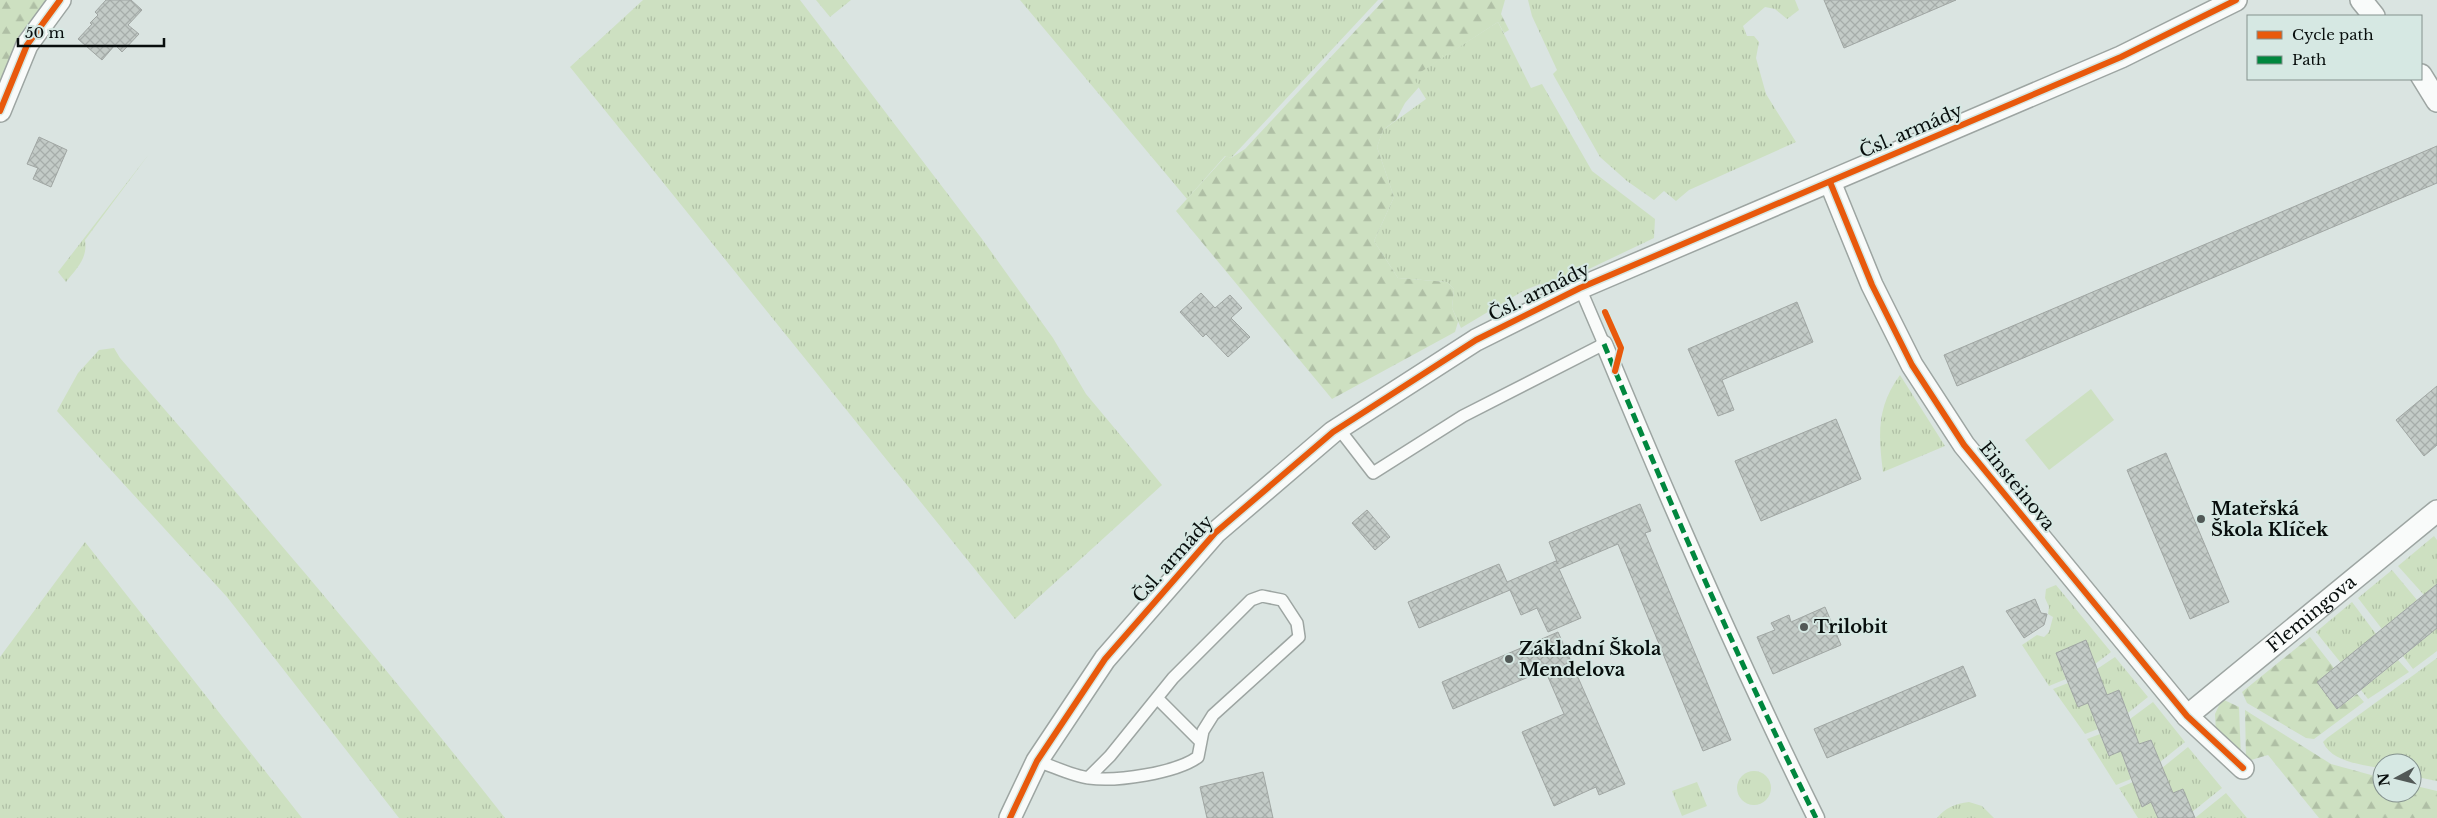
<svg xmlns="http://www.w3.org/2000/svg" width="2437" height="818" font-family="'Libre Baskerville',serif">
  <defs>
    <pattern id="grass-tufts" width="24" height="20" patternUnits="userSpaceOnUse" patternTransform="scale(1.25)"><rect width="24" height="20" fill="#cde0c1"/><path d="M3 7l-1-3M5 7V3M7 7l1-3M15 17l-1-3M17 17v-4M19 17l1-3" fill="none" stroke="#afbfa5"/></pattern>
    <pattern id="forest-firs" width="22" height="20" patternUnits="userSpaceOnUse" patternTransform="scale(1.25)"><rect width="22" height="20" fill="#cde0c1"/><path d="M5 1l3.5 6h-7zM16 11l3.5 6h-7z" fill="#afbfa5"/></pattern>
    <pattern id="building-cross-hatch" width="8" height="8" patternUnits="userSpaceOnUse" patternTransform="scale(1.25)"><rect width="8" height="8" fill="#c3cbc7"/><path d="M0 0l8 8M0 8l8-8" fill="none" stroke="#a6adaa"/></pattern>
  </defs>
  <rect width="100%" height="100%" fill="#dae4e1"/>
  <path fill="url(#grass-tufts)" d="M643,0H800L982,239L1053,338L1086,394L1162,485L1015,619L570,67Z
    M816,0H851L830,17Z
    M1020,0H1378L1231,158L1225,156L1187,199Z
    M1528,0H1795L1799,10L1787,19L1775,9L1765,7L1743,26L1747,36H1754L1759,42L1756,58L1766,94L1796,142L1689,190L1676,201L1664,191L1654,200L1627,181L1600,157L1554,76L1553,74L1557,70L1532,16Z
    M1498,22L1531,88L1542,84L1592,171L1655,219L1654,238L1547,289L1540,284L1523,291L1461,328L1452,308L1454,289L1447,282L1398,278L1374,241L1394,197L1377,147L1383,130L1426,99L1412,77Z
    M149,154L85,240C88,258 77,268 66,282L58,272Z
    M114,348L120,358C251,509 382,661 505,818H399L227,597L57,411L78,373L99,350Z
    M1900,375L1945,446L1883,472C1878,434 1877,406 1900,375Z
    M2434,536L2437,540V584L2424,595L2398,566Z
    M85,542L302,818H0V657Z
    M2392,570L2417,600L2382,629L2358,598Z
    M2056,585L2111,652L2095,664L2086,641L2056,653L2066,679L2049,686L2022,645L2037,635L2044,637L2049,632L2053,617L2048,614L2049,607L2045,598L2046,589Z
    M2352,602L2376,634L2341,663L2316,632Z
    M2437,628V651L2413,669L2403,656Z
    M2115,657L2148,697L2128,713L2119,690L2107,695L2097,669Z
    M2437,658V781L2412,776V763H2382V769C2363,764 2332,763 2323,742L2327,738Z
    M2398,660L2409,672L2368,699L2361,690Z
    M2068,683L2078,707L2088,703L2098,729L2085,734L2053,689Z
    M2153,702L2185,742L2160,762L2151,740L2139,744L2130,719Z
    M2100,734L2109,756L2121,751L2131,779L2116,785L2087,739Z
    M2188,747L2222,788L2192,812L2173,793L2162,768Z
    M1737 788a17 17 0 1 1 34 0a17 17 0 1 1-34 0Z
    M1697,782L1707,806L1682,816L1672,791Z
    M2133,782L2142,806L2151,802L2158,818H2138L2119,788Z
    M2226,793L2247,818H2195Z
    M1969,802L1982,806L1994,818H1937C1946,807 1955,804 1969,802Z"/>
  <path fill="url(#forest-firs)" d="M0,0H46L19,36L0,82Z
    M1384,0H1505L1501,14L1509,30L1504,33L1498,22L1413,77L1419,87L1405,103L1396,120L1383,130L1377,147L1394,197L1374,241L1398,278L1447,282L1454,289L1452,308L1458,322L1455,332L1332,399L1176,211L1226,156L1231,158L1245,149Z
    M2310,637L2334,668L2317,682L2337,709L2357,694L2364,702L2314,739L2306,738L2247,703L2242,692Z
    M2222,699L2239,707L2241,758L2216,734L2215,714Z
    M2245,710L2331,764L2382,778V793H2412V785L2437,791V818H2319L2268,755L2251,760L2246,759Z"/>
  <path fill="#cde0c1" d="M2091,389L2114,420L2049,470L2025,440Z"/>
  <path fill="url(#building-cross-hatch)" stroke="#a0a6a3" d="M106,0H131L142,10L128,25L139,34L122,52L115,45L102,60L78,39L92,24L90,23L98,15L95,12Z
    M1824,0H1956L1844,48Z
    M39,137L67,150L51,187L33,179L38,168L27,164Z
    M2437,146V183L1957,386L1944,355Z
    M1201,293L1215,308L1230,295L1242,308L1231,318L1250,337L1228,357L1206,334L1203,337L1180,312Z
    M1797,302L1813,342L1722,380L1734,410L1718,416L1688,349Z
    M2437,386V445L2424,456L2396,420Z
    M1836,419L1861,479L1761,521L1735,461Z
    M2166,453L2229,602L2190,619L2127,470Z
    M1640,504L1651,531L1645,533L1731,740L1703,751L1618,544L1559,569L1581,618L1548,632L1537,608L1521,615L1510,590L1419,628L1408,602L1499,564L1507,582L1556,561L1558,564L1549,542Z
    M1367,510L1390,537L1375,550L1352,523Z
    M2437,584V628L2337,709L2317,682Z
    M2035,599L2041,613L2047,614L2044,625L2024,638L2006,611Z
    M1825,607L1841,645L1773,674L1757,637L1775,630L1771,623L1789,615L1791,622Z
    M1558,632L1625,784L1599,795L1596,787L1554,806L1522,732L1564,714L1545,670L1453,709L1442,682Z
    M2086,640L2107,695L2119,690L2139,744L2151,740L2173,793L2183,789L2195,818H2158L2151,802L2142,807L2121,751L2109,756L2088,703L2078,707L2056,653Z
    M1963,666L1976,696L1827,758L1814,729Z
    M1263,772L1273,818H1207L1200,787Z"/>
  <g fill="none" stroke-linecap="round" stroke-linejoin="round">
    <g stroke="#9da5a2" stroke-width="14">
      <path id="service" d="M1339,429L1373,473L1463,416L1604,344L1580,288
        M1157,698L1201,742
        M1037,761C1053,766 1072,776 1089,778C1116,782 1176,773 1198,757L1203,731L1213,715L1299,637L1297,623L1282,600L1262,596L1251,600L1173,678L1110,756L1088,778"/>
    </g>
    <g stroke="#9da5a2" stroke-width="19">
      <path id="pedestrian" d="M1604,344C1670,504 1739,662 1816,818"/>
    </g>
    <g stroke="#9da5a2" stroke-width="24">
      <g id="minor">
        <path d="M2361,0L2374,16"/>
        <path d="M2421,75L2437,101"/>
        <path d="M0,111L27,45L60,0"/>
        <path d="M1830,182L1872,285L1912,365L1964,445L2187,716L2243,768"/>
        <path id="s1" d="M2187,716L2437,511"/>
        <path d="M1010,818L1037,761L1105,659L1215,533L1333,432L1476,340L1580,288L2121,57L2236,0"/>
      </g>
    </g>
    <use href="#service" stroke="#f9fbfa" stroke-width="11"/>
    <use href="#pedestrian" stroke="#f9fbfa" stroke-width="16"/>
    <use href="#minor" stroke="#f9fbfa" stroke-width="21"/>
    <path stroke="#00873e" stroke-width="5" stroke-dasharray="10 5" stroke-linecap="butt" d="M1604,344C1670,504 1739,662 1816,818"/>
    <g stroke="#d6e8e3" stroke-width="9">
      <path id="cycleway" d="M0,111L27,45L60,0
        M1830,182L1872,285L1912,365L1964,445L2187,716L2243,768
        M1605,312L1621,348L1615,371
        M1010,818L1037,761L1105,659L1215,533L1333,432L1476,340L1580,288L2121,57L2236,0"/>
    </g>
    <use href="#cycleway" stroke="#e8590c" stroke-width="6"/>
  </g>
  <g fill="#525957" stroke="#d6e8e3" stroke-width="2">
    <circle cx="2201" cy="519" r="5"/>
    <circle cx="1804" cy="627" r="5"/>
    <circle cx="1509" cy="659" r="5"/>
  </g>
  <g text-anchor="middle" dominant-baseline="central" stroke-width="4" stroke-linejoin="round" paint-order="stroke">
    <g font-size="18" fill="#080e0d" stroke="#d6e8e3">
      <text transform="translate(1911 131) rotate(-23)">Čsl. armády</text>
      <text transform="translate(1539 292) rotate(-26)">Čsl. armády</text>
      <text transform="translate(2017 486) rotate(51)">Einsteinova</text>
      <text transform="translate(1173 559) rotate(-48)">Čsl. armády</text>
      <text stroke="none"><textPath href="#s1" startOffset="161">Flemingova</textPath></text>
    </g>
    <g font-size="18" font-weight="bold" fill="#080e0d" stroke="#d6e8e3" text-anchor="start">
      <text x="2211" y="509">Mateřská<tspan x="2211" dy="21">Škola Klíček</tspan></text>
      <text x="1814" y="627">Trilobit</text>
      <text x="1519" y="649">Základní Škola<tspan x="1519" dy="21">Mendelova</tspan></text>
    </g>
  </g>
  <rect x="2247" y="15" width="175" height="65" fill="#d6e8e3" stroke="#84918d"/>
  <rect x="2257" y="31" width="25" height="8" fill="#e8590c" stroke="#84918d"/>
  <text x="2292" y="40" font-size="15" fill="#080e0d">Cycle path</text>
  <rect x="2257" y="56" width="25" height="8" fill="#00873e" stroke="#84918d"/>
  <text x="2292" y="65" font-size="15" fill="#080e0d">Path</text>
  <g transform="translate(2397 778) rotate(263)"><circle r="24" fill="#d6e8e3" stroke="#84918d"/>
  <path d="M0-4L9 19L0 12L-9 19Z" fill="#525957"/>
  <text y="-8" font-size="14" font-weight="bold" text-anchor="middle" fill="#080e0d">N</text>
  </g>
  <path d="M18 38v8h146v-8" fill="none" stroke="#080e0d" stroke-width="2.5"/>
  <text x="25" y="38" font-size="15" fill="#080e0d" stroke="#d6e8e3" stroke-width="4" paint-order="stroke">50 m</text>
</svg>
